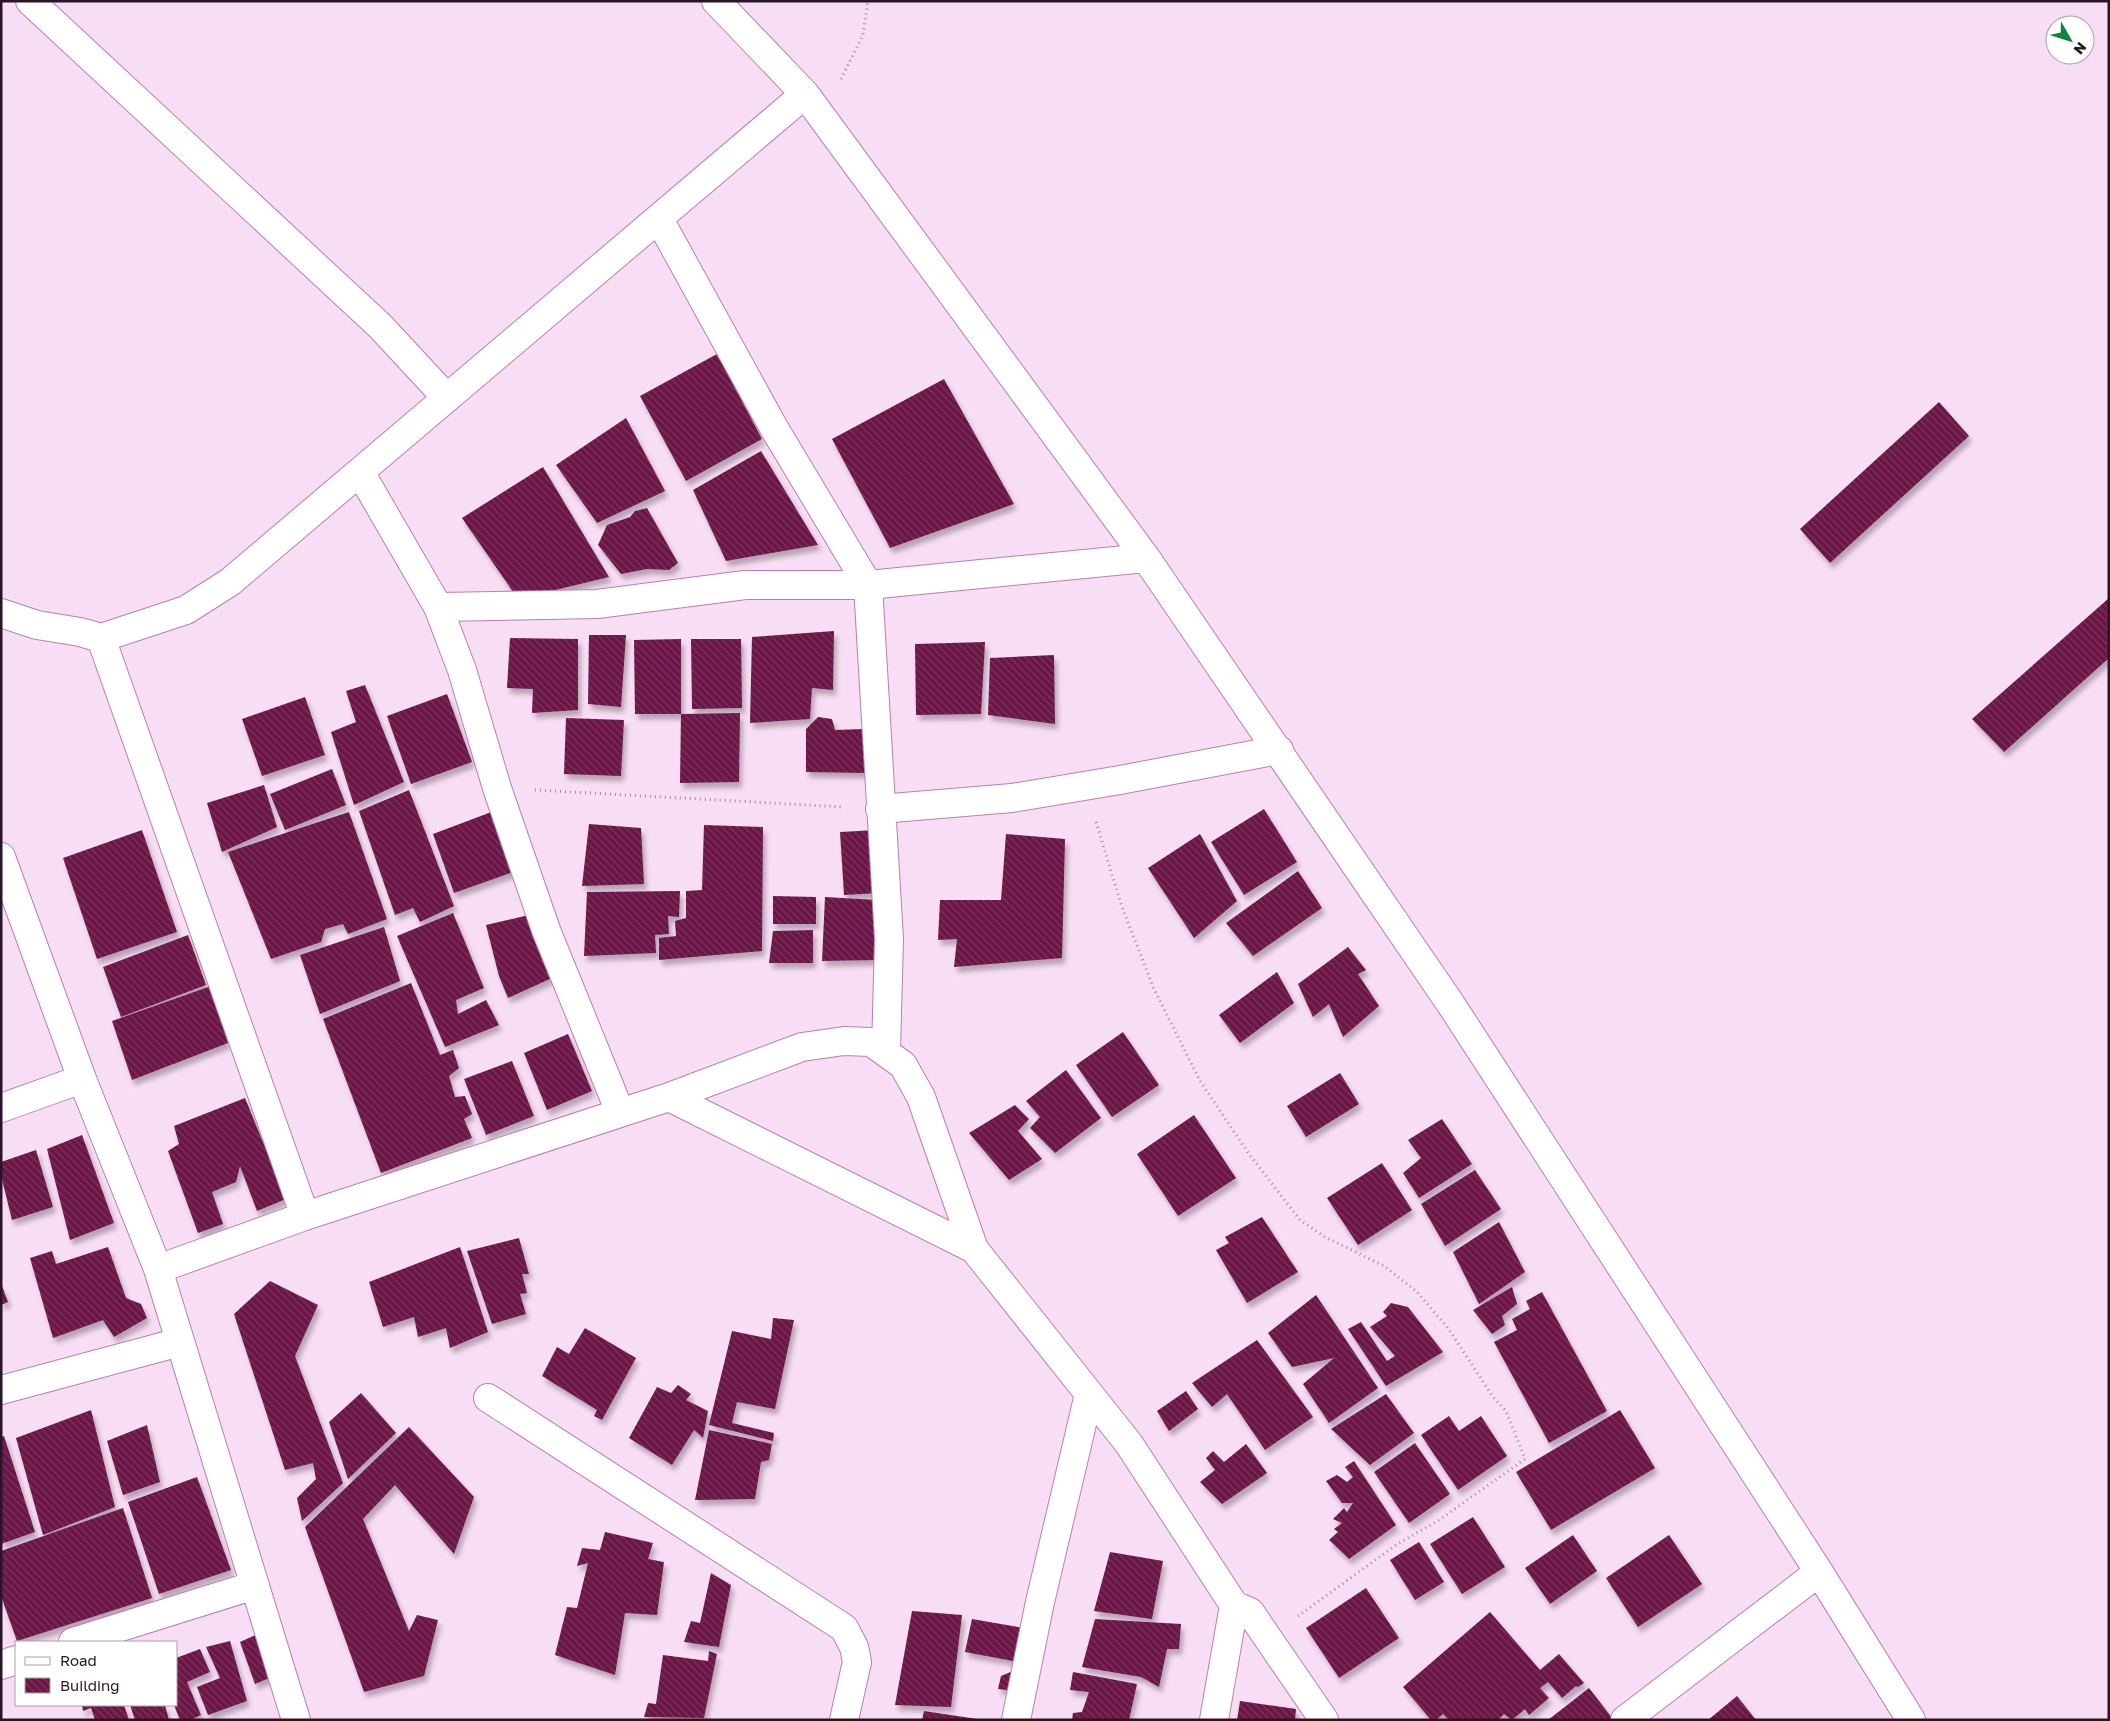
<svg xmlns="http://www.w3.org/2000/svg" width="2110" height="1721" font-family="'Golos Text',sans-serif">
  <defs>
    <pattern id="building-back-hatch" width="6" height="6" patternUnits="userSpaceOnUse" patternTransform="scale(1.25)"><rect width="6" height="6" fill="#6b1446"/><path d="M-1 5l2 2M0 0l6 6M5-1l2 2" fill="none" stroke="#7c355e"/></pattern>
    <filter id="shadow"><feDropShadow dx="3" dy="5.5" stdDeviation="2.5" flood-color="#0004"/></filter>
  </defs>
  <rect width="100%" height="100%" fill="#f8def4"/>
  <path fill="url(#building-back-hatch)" filter="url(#shadow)" d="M717,354L762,439L686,481L640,396Z
    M944,379L1014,504L890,548L832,439Z
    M1939,402L1969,436L1830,563L1800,529Z
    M626,418L665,491L597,523L556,465Z
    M761,451L818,545L726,561L693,490Z
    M543,467L609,577L518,599L462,518Z
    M647,508L678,563L669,570L647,569L621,574L598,545L607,525L630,517L635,511Z
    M2109,598V658L2004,752L1972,719Z
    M834,631L833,690L812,688L810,719L750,723L752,637Z
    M589,635H626L621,707L588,704Z
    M510,638L578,639V710L532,713L533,689L507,688Z
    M681,639V714H635L634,640Z
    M691,639H741L742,708L692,709Z
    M985,642L981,714L916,715L915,644Z
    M1054,655L1055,724L988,715L990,658Z
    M365,685L404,782L354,805L331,732L356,722L346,691Z
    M447,694L472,762L411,784L387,716Z
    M305,697L325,755L262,776L242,719Z
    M740,713L739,782L680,783L681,714Z
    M818,717L832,719L835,730L863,729L865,773L806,772V729Z
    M566,718L624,720L621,776L564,774Z
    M332,769L346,805L285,830L270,794Z
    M264,785L277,827L222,852L207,803Z
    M409,790L454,906L420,922L413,908L395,915L359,811Z
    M1264,809L1297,862L1244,895L1211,842Z
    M494,811L516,871L454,893L433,834Z
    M349,812L387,919L348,934L343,924L325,929L321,942L271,959L228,852Z
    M589,824L641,828L644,884L582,886Z
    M704,825L763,827L762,951L659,960V938L676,936L675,921L686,918V891L702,890Z
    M142,830L177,932L97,959L63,858Z
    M877,830L880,893L844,895L840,832Z
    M1006,834L1065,839L1062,958L954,967L957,939L938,940L940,900H1001Z
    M1200,834L1237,901L1194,938L1148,868Z
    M1298,871L1322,908L1253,956L1226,923Z
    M680,891L679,917L668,916L669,934L655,935L656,953L584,956L587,892Z
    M773,896L816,897V924H773Z
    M825,897L877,900L878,960L822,961Z
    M453,913L484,988L456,1000L458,1014L486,1000L499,1025L445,1047L397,936Z
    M529,915L552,978L508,998L499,976L486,925Z
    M384,927L400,981L320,1014L300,955Z
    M813,930V963H769L773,931Z
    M188,935L206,985L121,1017L103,967Z
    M1348,947L1366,970L1358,974L1379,1006L1343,1037L1329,1004L1313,1017L1298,984Z
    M1277,972L1294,1003L1240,1043L1219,1015Z
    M411,983L440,1055L453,1050L459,1068L449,1076L455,1097L465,1096L472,1114L464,1119L472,1138L381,1173L323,1019Z
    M211,986L228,1043L132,1080L112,1021Z
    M1123,1032L1159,1085L1112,1117L1076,1065Z
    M568,1034L592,1091L547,1110L524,1053Z
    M512,1061L534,1116L486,1135L464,1079Z
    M1066,1070L1101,1118L1055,1153L1030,1128L1040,1117L1026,1101Z
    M1340,1073L1359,1104L1306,1137L1287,1106Z
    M245,1098L286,1199L257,1211L240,1166L236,1182L212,1192L223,1224L198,1233L168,1151L179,1144L174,1126Z
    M1015,1105L1029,1119L1018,1131L1042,1159L1009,1180L969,1133Z
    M1194,1115L1236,1178L1178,1216L1137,1154Z
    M1442,1119L1472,1164L1419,1198L1403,1173L1421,1158L1408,1140Z
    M82,1135L114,1223L70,1240L47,1149Z
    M36,1150L53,1207L12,1220L1,1175V1162Z
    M1382,1163L1412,1210L1358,1245L1327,1198Z
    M1475,1170L1501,1209L1445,1246L1421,1204Z
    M1262,1217L1298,1272L1247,1303L1216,1250L1229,1243L1225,1237Z
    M1499,1222L1525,1272L1479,1304L1453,1252Z
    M519,1238L529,1274H522L527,1293L520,1294L526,1314L492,1324L467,1251Z
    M108,1247L126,1298L141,1304L147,1318L114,1337L103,1320L53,1338L30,1258L52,1251L56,1264Z
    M460,1247L488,1332L450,1348L446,1328L418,1337L414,1317L383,1327L369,1282Z
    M270,1281L318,1305L295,1356L343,1483L302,1521L297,1498L316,1479L313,1463L285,1470L234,1314Z
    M1,1283L8,1302L1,1305Z
    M1512,1287L1517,1304L1502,1316L1505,1325L1492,1334L1473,1310Z
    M1542,1292L1607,1411L1549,1443L1494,1342L1517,1330L1512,1319L1530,1309L1526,1301Z
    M1316,1295L1378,1388L1329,1423L1303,1384L1334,1358L1292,1367L1268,1333Z
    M1391,1303L1408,1307L1443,1352L1386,1386L1348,1329L1361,1322L1387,1361L1395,1356L1370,1327L1387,1316L1383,1312Z
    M773,1318L794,1320L775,1409L737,1402L732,1423L774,1433L773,1441L709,1425L732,1331L771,1339Z
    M585,1328L636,1358L602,1420L594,1416L597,1410L542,1376L557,1347L569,1354Z
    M1257,1340L1313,1417L1265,1450L1227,1394L1212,1407L1192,1383Z
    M678,1385L691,1394L686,1400L708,1411L703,1438L694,1430L672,1465L629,1438L657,1387L671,1393Z
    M1186,1391L1198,1409L1169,1431L1157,1411Z
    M361,1393L396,1433L348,1479L329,1422Z
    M1386,1394L1414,1433L1370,1465L1331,1429Z
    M91,1410L115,1507L43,1535L16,1438Z
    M1620,1410L1655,1468L1551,1530L1516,1472Z
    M1449,1416L1459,1431L1481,1416L1507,1456L1458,1490L1421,1435Z
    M147,1425L160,1482L123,1495L107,1441Z
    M409,1427L474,1497L454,1554L395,1485L363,1519L409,1631L417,1615L438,1620L424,1676L364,1692L305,1527Z
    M709,1430L772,1444L769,1460L761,1462L755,1499L695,1500Z
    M4,1436L35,1532L1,1544V1437Z
    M1415,1443L1450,1494L1409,1523L1374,1472Z
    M1246,1444L1267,1473L1222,1504L1200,1482L1215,1470L1206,1458L1213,1451L1224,1462Z
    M1354,1461L1396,1525L1349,1559L1329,1540L1338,1532L1334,1529L1342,1523L1333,1519L1344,1508L1347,1512L1353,1503H1342L1326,1481L1337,1475L1347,1482L1353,1477L1345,1467Z
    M197,1477L231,1570L159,1594L128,1502Z
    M123,1508L152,1598L17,1641L1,1596V1551Z
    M1473,1517L1505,1567L1462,1594L1430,1544Z
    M605,1532L653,1543L648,1559L664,1562L657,1615L625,1613L615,1675L555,1655L567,1607L577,1608L588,1563L577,1566L582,1548L600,1550Z
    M1573,1535L1597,1571L1550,1604L1525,1568Z
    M1669,1535L1702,1584L1638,1627L1606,1578Z
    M1419,1542L1444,1582L1415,1600L1390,1560Z
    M1110,1552L1163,1561L1152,1619L1094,1611Z
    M711,1573L731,1585L719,1647L684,1642L691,1621L700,1623Z
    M1366,1588L1399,1638L1339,1678L1306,1628Z
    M912,1611L962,1615L951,1707L895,1705Z
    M1490,1612L1540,1670L1559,1654L1584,1683L1578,1687L1576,1686L1562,1698L1548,1682L1540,1688L1549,1698L1529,1715L1525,1709L1512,1720L1504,1714L1498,1720H1449L1443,1714L1436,1720H1431L1403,1687Z
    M972,1619L1029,1629L1016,1691L998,1689L1001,1676L1013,1671V1661L965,1652Z
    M1095,1619L1181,1624L1179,1649H1167L1159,1687L1141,1677L1082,1667Z
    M262,1632L274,1676L255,1684L240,1642Z
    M230,1641L247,1701L208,1715L197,1687L220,1678L206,1647Z
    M200,1649L210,1672L187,1682L201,1715L190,1720H180L174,1705H176V1658Z
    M709,1651L717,1654L704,1718L644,1717L648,1703L656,1704L663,1655L708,1661Z
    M1073,1672L1137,1684L1129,1720H1072L1073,1713L1082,1712L1089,1692L1070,1690Z
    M1589,1688L1613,1719L1548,1720Z
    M1737,1696L1756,1720H1708Z
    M1240,1701L1296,1709L1295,1720H1237Z
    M82,1705H124L129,1720H95L91,1708L83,1711Z
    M130,1705H165L169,1720H135Z
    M924,1711L977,1719V1720H922Z"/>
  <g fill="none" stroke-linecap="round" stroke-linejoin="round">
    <g stroke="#ba7eb3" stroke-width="30">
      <path id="minor" d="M30,1L380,326L446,397
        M716,1L805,94L1146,558L1452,1006L1819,1572L1911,1720
        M659,219L774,428L868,585L889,939L886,1051
        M360,472L438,607L462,670L497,788L546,930L620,1112
        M438,607L597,604L745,585H868L1146,558
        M1,613L37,625L80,632L101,638L186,610L230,582L805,94
        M101,638L305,1216
        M880,809L1012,798L1120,780L1279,750
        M1,857L82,1079L158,1269L296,1720
        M669,1097L974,1249
        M1,1108L82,1079
        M158,1269L305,1216L669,1097L802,1047L844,1041L871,1042L903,1065L921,1097L974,1249L1129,1444L1234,1605L1250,1612L1324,1720
        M1,1390L180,1342
        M488,1398L844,1628L854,1647L857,1662L844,1720
        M73,1642L255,1585
        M1,1665L16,1660
        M1016,1720L1040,1602L1089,1394
        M1214,1720L1234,1605
        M1625,1720L1819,1572"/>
    </g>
    <path stroke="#a1899e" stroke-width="3" stroke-dasharray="1 4" stroke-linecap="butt" d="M841,79L863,35L868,1
      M535,790L844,807
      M1096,822L1122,907L1154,989L1200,1081L1249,1154L1300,1220L1325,1237L1384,1266L1416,1291L1448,1328L1493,1397L1506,1411L1525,1459L1439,1520L1396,1545L1298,1616"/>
    <use href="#minor" stroke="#fff" stroke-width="28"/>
  </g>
  <rect width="2110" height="1721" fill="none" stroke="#2a1428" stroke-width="5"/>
  <rect x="15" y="1641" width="162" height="65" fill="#ffffff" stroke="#aaa1a9"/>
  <rect x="25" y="1657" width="25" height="8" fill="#ffffff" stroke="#aaa1a9"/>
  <text x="60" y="1666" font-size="15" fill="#2a1428">Road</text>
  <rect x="25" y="1678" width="25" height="15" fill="url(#building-back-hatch)" stroke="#aaa1a9"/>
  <text x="60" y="1691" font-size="15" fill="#2a1428">Building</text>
  <g transform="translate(2070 40) rotate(129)"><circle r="24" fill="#ffffff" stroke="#aaa1a9"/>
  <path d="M0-4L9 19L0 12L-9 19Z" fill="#0c853f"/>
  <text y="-8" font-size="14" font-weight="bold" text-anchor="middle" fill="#2a1428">N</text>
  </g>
</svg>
